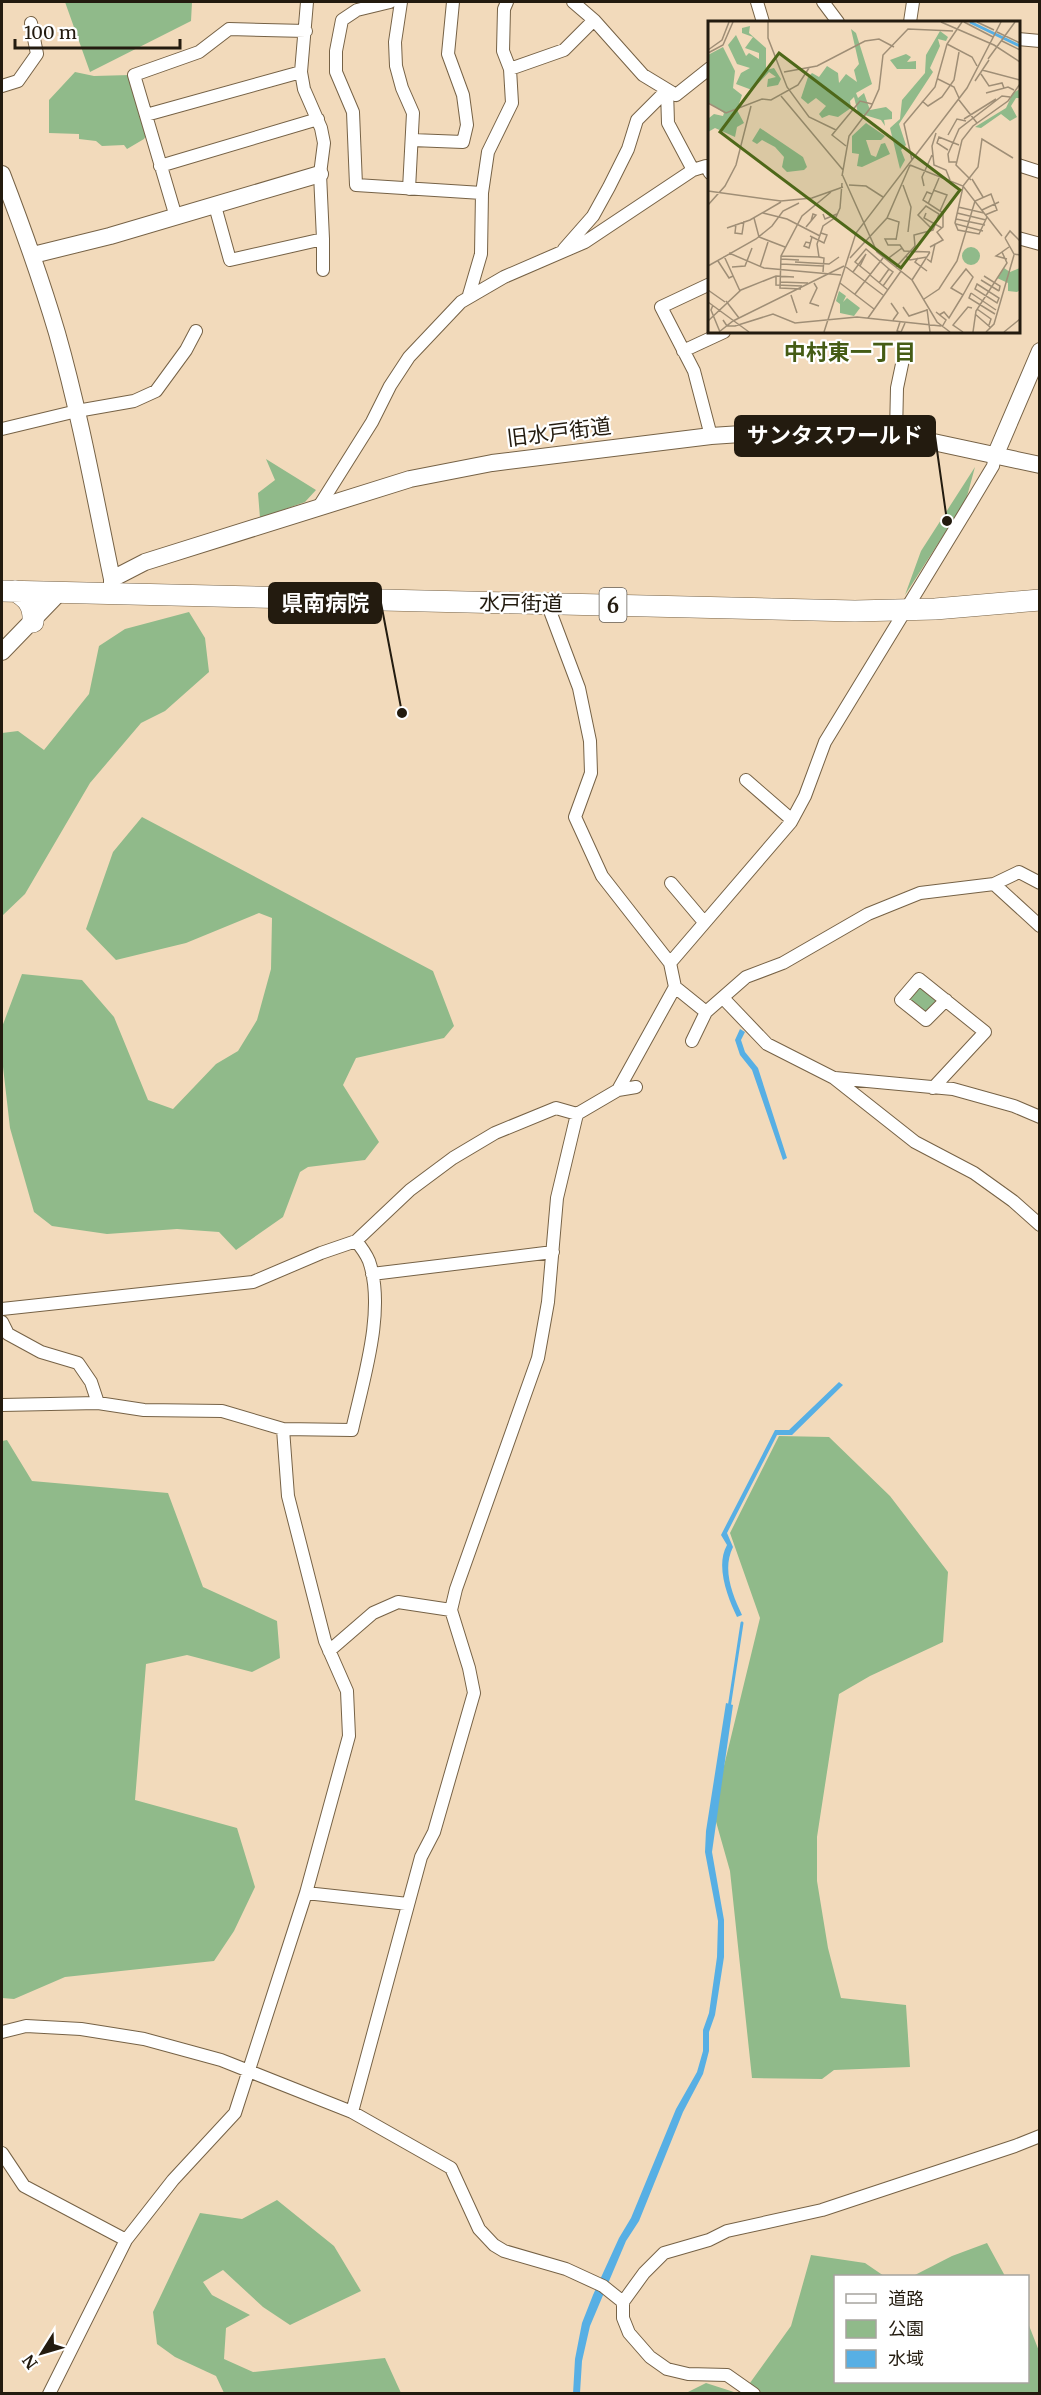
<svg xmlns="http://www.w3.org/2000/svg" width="1041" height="2395" font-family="Merriweather,'Noto Sans JP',serif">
  <rect width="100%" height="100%" fill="#f2dabb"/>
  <path fill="#90ba8a" d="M65,2H192L191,21L90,72Z
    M75,72L94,76L130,75L148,132L144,139L127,149L124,145L102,146L96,141L79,139V134L49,133V100Z
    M266,459L316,490L305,502L260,518L258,493L275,480Z
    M975,467L966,500L905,595L921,551Z
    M189,612L205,638L209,672L165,711L141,723L90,783L25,894L2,916V733L18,731L44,750L89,694L99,646L125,629Z
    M142,817L433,971L454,1026L444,1038L356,1058L343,1085L379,1142L365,1160L308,1167L300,1172L283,1217L236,1250L219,1232L177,1229L107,1234L52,1226L34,1212L10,1128L2,1058V1027L22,974L82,980L114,1017L148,1100L173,1109L216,1064L238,1051L257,1020L271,969L272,918L259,913L186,943L116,960L86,929L113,852Z
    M919,982L942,1000L926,1017L904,999Z
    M779,1436L829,1437L890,1496L948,1572L943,1642L870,1676L839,1694L817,1837V1881L828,1948L841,1998L906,2005L910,2067L834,2070L822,2079L752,2078L730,1871L713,1811L760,1618L730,1533Z
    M7,1440L32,1481L168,1493L203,1587L277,1621L280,1658L252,1672L187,1655L146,1664L135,1800L237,1828L255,1887L234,1931L214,1961L65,1977L14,1999L2,1998V1441Z
    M277,2200L334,2246L361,2291L290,2325L263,2307L223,2270L203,2282L212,2295L250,2315L226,2328L224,2359L253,2372L385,2358L401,2393H429H224L216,2376L175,2357L157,2344L153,2312L200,2213L242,2219Z
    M987,2243L1005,2276H913L952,2256Z
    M811,2255L865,2263L884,2276H836V2382H1028V2323L1039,2351V2393L742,2394L791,2326Z
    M706,2383L737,2393H686Z"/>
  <path fill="#57afe4" d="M740,1029L745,1032L741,1040L745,1052L758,1068L787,1158L783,1160L752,1070L740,1055L735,1040Z
    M839,1382L843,1385L792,1435H777L727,1533L733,1547C722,1569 732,1594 742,1615L737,1617C728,1598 715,1566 727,1545L721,1535L775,1430H789Z
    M726,1703L733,1705L712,1852L724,1920V1957L715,2015L709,2032V2051L703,2074L683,2112L639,2221L626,2241L590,2326L582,2361L580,2393L573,2394L575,2359L582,2323L593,2295L619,2238L631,2218L676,2109L697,2072L703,2051V2030L709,2013L717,1957L718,1921L705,1852L706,1831Z"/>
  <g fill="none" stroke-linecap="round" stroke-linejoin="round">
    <path stroke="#57afe4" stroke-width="3" d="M729,1708L742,1623"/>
    <g stroke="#766246" stroke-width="14">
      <path id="street" d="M390,2L357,10L342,20L336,51V72L353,112L356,185L482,193L488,152L512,103L510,69L503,51L504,9L507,2
        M401,2L395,42L396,66L402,88L413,113L409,189
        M573,2L594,20L643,75L676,95L710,68
        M757,2L763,22
        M823,2L838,22
        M910,22L913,2
        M1018,39L1040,41
        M510,69L564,50L594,20
        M2,86L18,81L37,54L31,23
        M667,90L668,123L693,170L706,166L710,173
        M146,115L301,72
        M412,140L463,142L467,125L463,95L448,54L453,2
        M1018,165L1040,172
        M160,166L318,119
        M215,206L230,260L323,239L320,174L324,143L321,128L304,89L301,72L307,2
        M176,217L134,75L199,52L229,29L306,31
        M1018,238L1040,244
        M564,249L593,216L609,187L628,149L637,120L667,90
        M323,270V239
        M710,284L661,307L694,371L711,436
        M469,295L481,254L482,193
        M683,351L724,332
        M2,429L77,411L134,401L156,391L186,350L196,331
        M896,434L897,388L905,350
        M318,508L372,422L390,386L409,357L461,302L504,277L585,242L693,170
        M547,603L579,688L590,741L591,773L575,817L602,876L670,963
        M746,780L792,820
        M671,883L704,922
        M994,884L1040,926
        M675,987L706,1012
        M723,998L767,1044L834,1078L915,1142L974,1173L1013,1201L1040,1225
        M692,1041L706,1012L746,977L783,963L868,914L920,893L994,884L1019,872L1040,883
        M835,1078L953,1089L1014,1106L1040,1117
        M933,1088L985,1032L919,979L901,1000L926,1020L946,1000
        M618,1090L675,987L670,963L791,822L805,796L825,742L969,506L993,466L995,456
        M372,1274L553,1252
        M2,1309L253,1282L321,1253L356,1241L410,1190L453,1158L495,1133L556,1108L577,1114L618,1090L636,1087
        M2,1322L8,1334L41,1352L78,1363L91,1382L98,1403
        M2,1405L98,1403L144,1410L222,1411L283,1429L352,1430C363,1380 386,1310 369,1261C366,1254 361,1247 356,1241
        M329,1651L373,1613L398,1602L451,1610
        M306,1893L408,1904
        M2,2032L26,2026L81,2029L144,2039L221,2060L352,2112L451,2168L479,2229L494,2245L504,2251L566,2269L603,2286L623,2302
        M352,2112L421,1857L434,1832L474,1693L469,1668L451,1610L456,1589L538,1358L548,1302L557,1198L577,1114
        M2,2153L24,2186L126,2240
        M49,2394L126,2240L173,2180L235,2113L306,1893L349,1736L347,1691L325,1641L288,1496L283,1429
        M754,2394L727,2375L688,2374L667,2369L650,2357L629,2333L623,2318V2302L644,2273L664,2253L709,2240L727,2231L822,2210L1015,2146L1040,2136"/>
    </g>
    <g stroke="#766246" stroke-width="18">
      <path id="secondary" d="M2,174C22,226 41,279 57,333C80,414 95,497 112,579
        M33,255L110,236L320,174
        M995,456L1040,351
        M112,593V579L145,562L410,479L492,463L711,436L844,427L896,434L1040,465
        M2,652L60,592"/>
    </g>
    <g stroke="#766246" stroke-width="22">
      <path id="highway" d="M2,591L855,611L935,609L1040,600
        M15,591C28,598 34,606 33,622"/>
    </g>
    <use href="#street" stroke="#fff" stroke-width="12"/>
    <use href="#secondary" stroke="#fff" stroke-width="16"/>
    <use href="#highway" stroke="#fff" stroke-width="21"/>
  </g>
  <g text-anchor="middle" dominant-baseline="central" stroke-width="4.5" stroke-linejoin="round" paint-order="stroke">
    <rect fill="#fff" stroke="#655f57" stroke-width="1.5" x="599.5" y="588" width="27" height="34" rx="4.5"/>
    <g font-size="20" font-weight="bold" fill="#231b0f">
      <text x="613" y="605">6</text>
    </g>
    <g font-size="21" fill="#231b0f" stroke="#fff">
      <text transform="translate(559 432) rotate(-7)">旧水戸街道</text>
      <text transform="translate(521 603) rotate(1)">水戸街道</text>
    </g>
    <g font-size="22" font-weight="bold" fill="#455c15" stroke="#fff">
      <text x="850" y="352">中村東一丁目</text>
    </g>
  </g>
  <g transform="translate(708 21)">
    <rect width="312" height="312" fill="#f2dabb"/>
    <path d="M42,5L41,12L58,27V49L66,47L73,58L70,64L59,66L60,58L68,56L61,51L44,69L28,63L33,52L42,47L29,43L20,24L28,14L38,35L41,32L51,38V32L37,27L45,16L34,12V7ZM143,8L148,12L164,63L148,72L150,77L156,72L162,89L178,86L184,91V98L176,99L177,105L173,99L150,92L146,76L142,80L143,87L130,96L121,94L114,97L111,93L118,85L108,77L100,83L93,77L100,56L104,52L111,56L119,45L130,52L131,62L138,53L149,61L146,49L151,43ZM232,10L240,16L238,20L230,18L232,25L222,47L225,51L191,103L198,124L193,129L197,139L192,148L182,107L192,98L194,79L217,52L218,34ZM15,26L27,50L25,67L34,74L29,89L36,102L29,106L27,116L7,107L0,111L1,97L6,93L15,95L16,92L0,81V34ZM198,33L203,36L199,41L208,40V48H189L182,39ZM312,68V77H308L303,85L309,96L302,100L293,93L273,107L267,106L298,87L305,72ZM158,102L177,115L173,119H158L163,134L168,136L173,123L177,122L182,133L154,146L149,145L151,133L144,132V115ZM52,107L95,136L99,146L96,149L79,151L74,146L76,136L67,126L54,119L49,123L44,120ZM254 235a9 9 0 1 1 18 0a9 9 0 1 1-18 0ZM296,247L302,251L312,247V269L309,271L300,270V262L289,257ZM131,270L138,275L135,281L139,277L152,287L146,295L132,292V283L128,280Z" fill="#90ba8a"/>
    <path fill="none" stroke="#57afe4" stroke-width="3" d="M262,1L312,25"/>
    <path fill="none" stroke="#9f8e76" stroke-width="1.5" d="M60,1V17L79,66L101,96L128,109M233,1L286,24L312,41M256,1L285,16M269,1L286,9M289,11L312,22M294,20L312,29M239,23L264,36L269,45M0,29L14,19L21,1M0,32L15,24L25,1M280,38L307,1M274,49L312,59M76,51L109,45L157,20L171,18L186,26M273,53L281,65L294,62L296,67M230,58L246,66L251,77M267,60L281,39M278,72L300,66L306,69M73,75L135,149M251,79L269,102M214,80L220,85L234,76L246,59L251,31M0,82L18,92L54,78L63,79L90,64L101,47M256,98L288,78M228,112L224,125L226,144L238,149L242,159M240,114L249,98L258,100M138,125L124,114L152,80L164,83M240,129L229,122L231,116L251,124M204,139L196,103L227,66L239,23L254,1M248,141H241L240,133L251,108L294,75L302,76M202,144L255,165L294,215M134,153L169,231L204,259L229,301L242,311M134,155L141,115L163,86L171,68L175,34L200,8L245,10M264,158L275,176M263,159L248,144L254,119L265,105L300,80L312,63M141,164L158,165L175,176M195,164L203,186L200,211M216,165L214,156L224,134M255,165L270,146L274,118L305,137M255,166L247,202L250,209L271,213L279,196M225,169L239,174L232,190M0,170L73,180L104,177L135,166M220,183L231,157M0,184L17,165L28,144L43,85M250,186L276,192M274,189L291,181M55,192L79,198L112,215M218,192L216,197L234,207M249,192L278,199M115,193L117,198L129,193M46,197L51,216L77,226M179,197L191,201L188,219M248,198L277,204M28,203L27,212L34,213L36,200M248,203L275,210M98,206L108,194L105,193L103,200M19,207L42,199L73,181M102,215L116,222L119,214L113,212M297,217L306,233L312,234M297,217L302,210L312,220M188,218H177L180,224H192L196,230L222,231M102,222L98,221L96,225L101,227L104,216M222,226L235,219L229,211L235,206V192L215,179L219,171L224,173M294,231L288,235L299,238M21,232L56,247L133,254M16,235L32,270M73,235L111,236M198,235L202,239L219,236M142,237L179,197L202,144M210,237L207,241L219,250M73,238L91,239M219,238L223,241L227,223M178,239L194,227M10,240L21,257L25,255M87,241L121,243L131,236M73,243L115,245M0,245L48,218L64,205L75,190L91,182M24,246L37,245L44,227M52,246L60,221M138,246L175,274M188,246L207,225L206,214L225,209L231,193L218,185L210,194L225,209M258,248L265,256L255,274L243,267ZM115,251L116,237L111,236L109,223L115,205L128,196L132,187L134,162M145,251L158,233L152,245M162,253L147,241L158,228L181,248L171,262M162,254L180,269M68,255V264L94,265M276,255L292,265L291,270M204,259L222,231M273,259L291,270M72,261L100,262M106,262L109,267L102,282L111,285M132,262L166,288M269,263L291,277L289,282L267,268ZM175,265L185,251L181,248M93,268L72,267L73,235L94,195L123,171M0,269L17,281M312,271V305M263,272L261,277L287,293M263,272L288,289M147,273L175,237M83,274L89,292M216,278L231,268L249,240L267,180L283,173L289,189L277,194M18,280L31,297M0,281L41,311M183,282L190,292L185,299M5,284L3,289L12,311M195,286L201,295L219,289M219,288L222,311M269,288L283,298L281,304M228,291L238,299L234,306M267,293L282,306M231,294L236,291L241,297L255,274M160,297L193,250M15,299L19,305H27L65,293L87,302L149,296L233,305M0,300L33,269L68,255L86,256M192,301L189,310L193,311L197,302M11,311L25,300L136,245M116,311L148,212L259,67L293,1M255,311L245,304L260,286L264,287M265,311L268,290L299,242L294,231L301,226M278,311L286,303L306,234M296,311L312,298"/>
    <path fill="#4e6819" fill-opacity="0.15" stroke="#4e6819" stroke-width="3" d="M71,32L252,169L193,247L12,111Z"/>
    <rect width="312" height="312" fill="none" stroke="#231b0f" stroke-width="3"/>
  </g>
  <path fill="none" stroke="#231b0f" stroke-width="2" d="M947 521L935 436M402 713L381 603"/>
  <g fill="#231b0f" stroke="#fff" stroke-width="2">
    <circle cx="947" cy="521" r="6"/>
    <circle cx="402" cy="713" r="6"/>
  </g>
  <g fill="#231b0f" stroke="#231b0f" stroke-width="2">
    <rect x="735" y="416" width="200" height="40" rx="6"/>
    <rect x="269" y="583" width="112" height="40" rx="6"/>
  </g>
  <g font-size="22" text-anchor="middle" font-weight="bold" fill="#fff">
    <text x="835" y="443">サンタスワールド</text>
    <text x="325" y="611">県南病院</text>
  </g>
  <rect width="1041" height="2395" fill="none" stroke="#231b0f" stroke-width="6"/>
  <rect x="834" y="2275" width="195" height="108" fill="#ffffff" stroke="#a7a49f" stroke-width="1.5"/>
  <rect x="846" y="2294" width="30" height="9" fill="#ffffff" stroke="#a7a49f" stroke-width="1.5"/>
  <text x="888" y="2305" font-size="18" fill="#231b0f">道路</text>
  <rect x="846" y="2320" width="30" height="18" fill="#90ba8a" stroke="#a7a49f" stroke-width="1.5"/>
  <text x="888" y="2335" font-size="18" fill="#231b0f">公園</text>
  <rect x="846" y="2350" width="30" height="18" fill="#57afe4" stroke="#a7a49f" stroke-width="1.5"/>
  <text x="888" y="2365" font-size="18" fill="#231b0f">水域</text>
  <g transform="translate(42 2353) rotate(233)" stroke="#ffffff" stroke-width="4.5" paint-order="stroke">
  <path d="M0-4.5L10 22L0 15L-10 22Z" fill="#231b0f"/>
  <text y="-9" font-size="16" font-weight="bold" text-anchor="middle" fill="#231b0f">N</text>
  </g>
  <path d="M15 39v9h165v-9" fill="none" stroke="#231b0f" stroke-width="3"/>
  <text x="24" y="39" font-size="18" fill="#231b0f" stroke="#ffffff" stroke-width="4.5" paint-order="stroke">100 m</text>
</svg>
